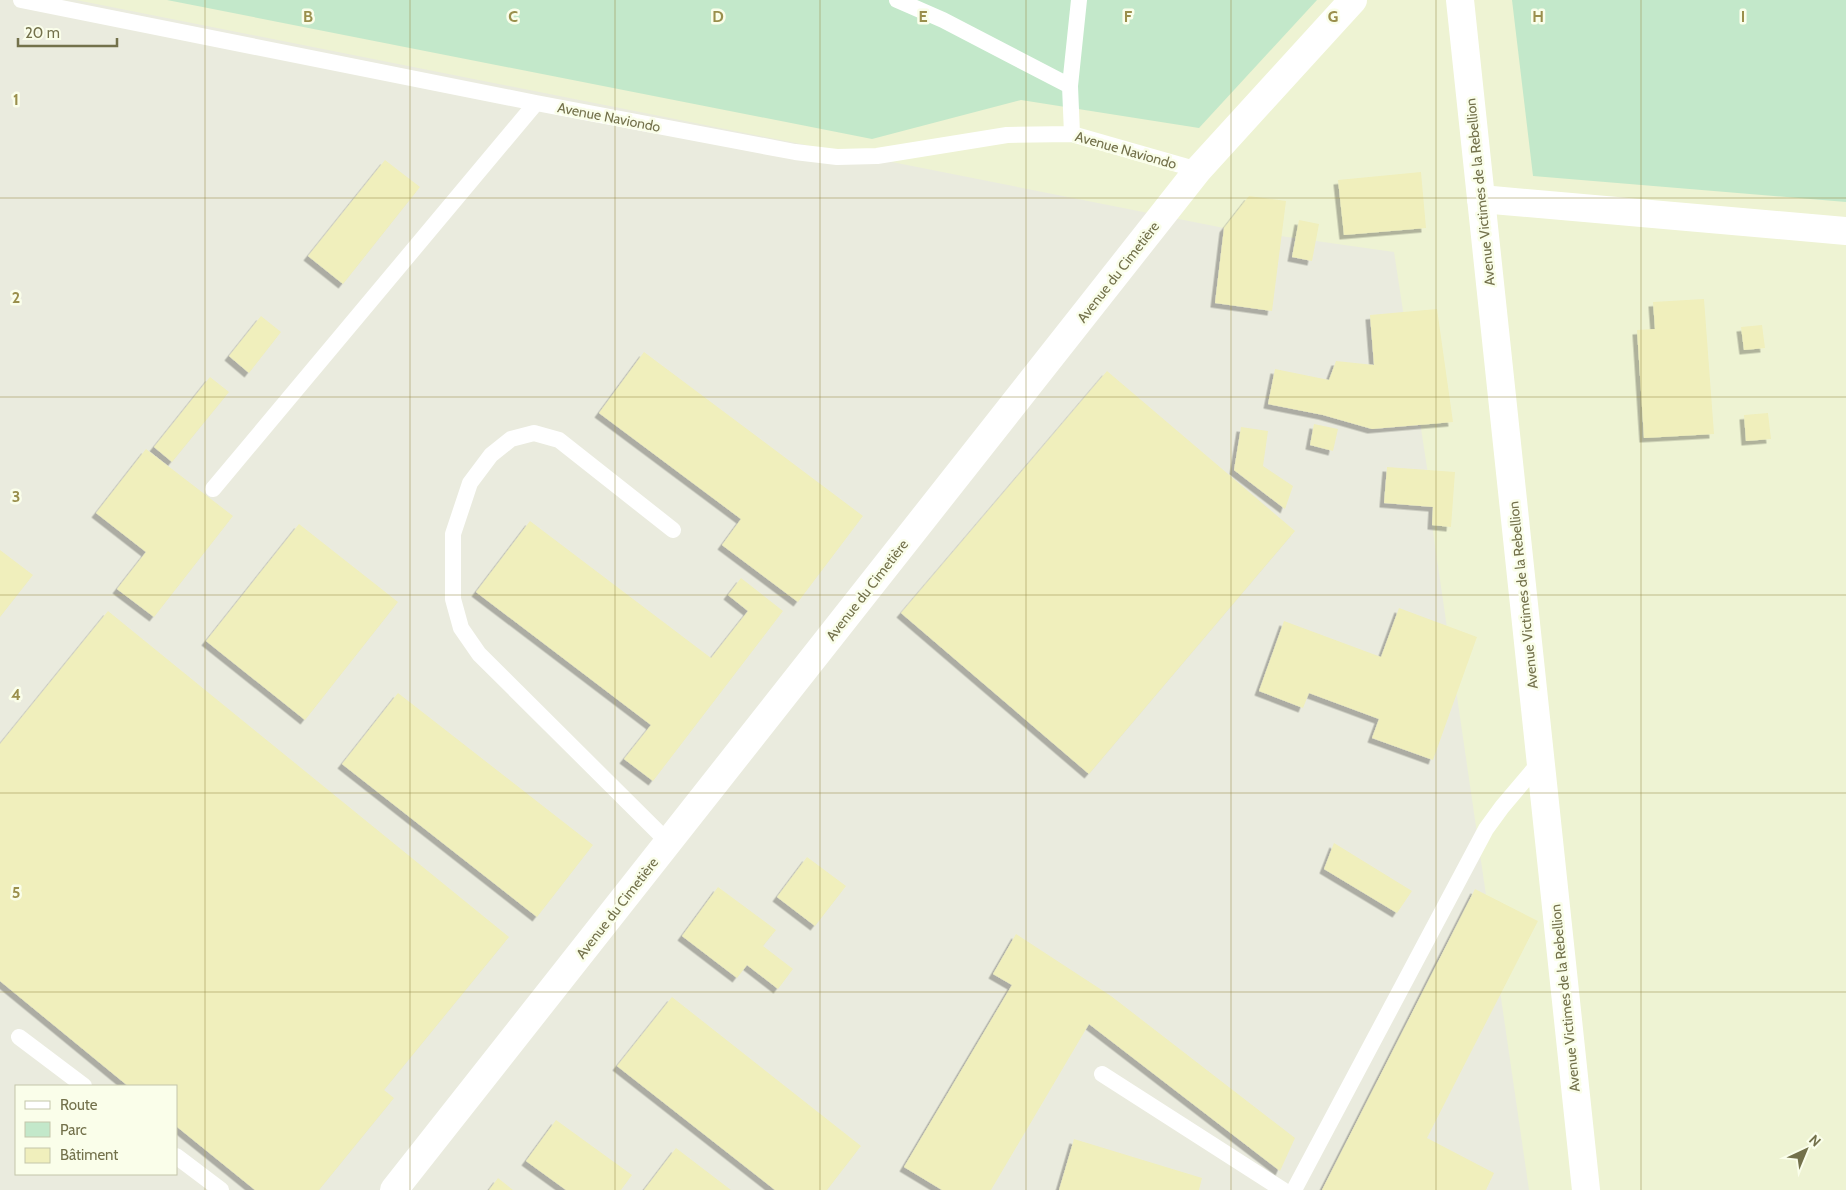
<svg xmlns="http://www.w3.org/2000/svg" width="1846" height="1190" font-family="Cabin,sans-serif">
  <defs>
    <filter id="shadow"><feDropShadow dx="-4.5" dy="4.5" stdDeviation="0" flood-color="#0004"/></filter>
  </defs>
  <rect width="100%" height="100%" fill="#f6fbe4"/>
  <path fill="#eef3d3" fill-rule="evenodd" d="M0,0H1846V1190H0ZM16,1086H176V1174H16Z"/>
  <path fill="#eaebde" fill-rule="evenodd" d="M0,0H76L1224,228L1394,252L1433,507L1432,525L1529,1190H0ZM16,1086H176V1174H16Z"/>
  <path fill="#c3e8ca" d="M167,0H1317L1199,128L1021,100L872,139Z
    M1512,0H1846V202L1533,176Z"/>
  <path fill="#f0efbc" filter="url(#shadow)" d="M385,160L420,187L343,284L308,256Z
    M1421,172L1426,228L1344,235L1338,180Z
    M1249,196L1286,201L1272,311L1215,303L1224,228Z
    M1299,220L1319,224L1312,261L1292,257Z
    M1704,299L1714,434L1644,438L1637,330L1655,329L1653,302Z
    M1437,309L1453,422L1372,429L1323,415L1268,404L1275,369L1329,380L1336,361L1374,365L1370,315Z
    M261,316L281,332L249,373L229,356Z
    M1762,325L1765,348L1744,350L1741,327Z
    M644,352L863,516L798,602L722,545L741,519L599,413Z
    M1107,371L1295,531L1089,774L901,613Z
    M210,377L229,392L172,462L154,447Z
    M1768,413L1771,439L1746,441L1744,415Z
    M1314,424L1338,429L1333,451L1310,445Z
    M1241,427L1268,431L1263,466L1293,486L1285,509L1234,470Z
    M146,449L233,516L154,617L117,589L146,552L96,513Z
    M1387,467L1455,472L1451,527L1432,525L1433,507L1384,503Z
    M530,521L711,658L748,611L728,595L741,578L783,611L653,781L624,759L651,725L476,592Z
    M299,524L398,602L305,720L206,641Z
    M0,550L33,575L0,617Z
    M1399,608L1477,637L1433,760L1372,738L1379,719L1309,693L1303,708L1259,691L1284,621L1381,657Z
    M108,611L509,937L384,1090L394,1098L319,1190H255L176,1126V1086H128L0,981V744Z
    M398,693L593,845L537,917L342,764Z
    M1334,843L1412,891L1397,913L1324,869Z
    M807,857L846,886L815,926L777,897Z
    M718,887L776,930L763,946L793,969L778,989L747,965L737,978L682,936Z
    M1475,889L1538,921L1427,1138L1494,1173L1486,1190H1322Z
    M1016,934L1111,996L1295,1138L1280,1171L1089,1024L991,1190H942L904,1167L1012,985L993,974Z
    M672,997L861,1146L827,1190H775L617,1066Z
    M556,1120L632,1175L621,1190H566L526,1161Z
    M1074,1139L1202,1178L1199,1190H1059Z
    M676,1148L731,1190H644Z
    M498,1178L513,1190H489Z"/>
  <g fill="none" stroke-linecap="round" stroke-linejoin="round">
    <path stroke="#fff" stroke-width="16" d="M21,0L536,103L795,152L837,157L877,156L1007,135L1072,134L1198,170
      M897,0L943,20L1070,86
      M1072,134L1070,86L1079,0
      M213,489L536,103
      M668,842L479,654L461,628L453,599V534L470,483L491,455L511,439L534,433L559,440L673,530
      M19,1037L84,1086
      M1102,1074L1283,1190
      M176,1156L221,1190
      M1294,1190L1486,829L1502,807L1540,762"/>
    <path stroke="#fff" stroke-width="28" d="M1481,199L1846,231
      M394,1190L1198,170L1353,0"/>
    <path stroke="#fff" stroke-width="28" d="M1460,0L1586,1190"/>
  </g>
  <path fill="none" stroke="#9a8f4c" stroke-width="1" stroke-opacity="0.55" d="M205,0V1190M410,0V1190M615,0V1190M820,0V1190M1026,0V1190M1231,0V1190M1436,0V1190M1641,0V1190M0,198H1846M0,397H1846M0,595H1846M0,793H1846M0,992H1846"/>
  <g text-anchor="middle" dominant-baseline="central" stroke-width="5" stroke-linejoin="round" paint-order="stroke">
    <g font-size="14" fill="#73714b" stroke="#fafeea">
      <text transform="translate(609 117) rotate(11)">Avenue Naviondo</text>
      <text transform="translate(1126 150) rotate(16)">Avenue Naviondo</text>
      <text transform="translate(1480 192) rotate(-96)">Avenue Victimes de la Rebellion</text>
      <text transform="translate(1118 272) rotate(-52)">Avenue du Cimetière</text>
      <text transform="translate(867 590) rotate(-52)">Avenue du Cimetière</text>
      <text transform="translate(1523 595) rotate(-96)">Avenue Victimes de la Rebellion</text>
      <text transform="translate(617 908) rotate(-52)">Avenue du Cimetière</text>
      <text transform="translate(1565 998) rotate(-96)">Avenue Victimes de la Rebellion</text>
    </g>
  </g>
  <g font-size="16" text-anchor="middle" font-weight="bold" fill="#9a8f4c" stroke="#fafeea" stroke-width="5" stroke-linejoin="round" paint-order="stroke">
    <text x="308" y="22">B</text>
    <text x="513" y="22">C</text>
    <text x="718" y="22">D</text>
    <text x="923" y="22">E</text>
    <text x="1128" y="22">F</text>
    <text x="1333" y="22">G</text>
    <text x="1538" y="22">H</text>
    <text x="1743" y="22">I</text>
    <text x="16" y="105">1</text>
    <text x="16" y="303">2</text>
    <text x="16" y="502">3</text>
    <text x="16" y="700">4</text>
    <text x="16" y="898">5</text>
  </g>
  <rect x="15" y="1085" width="162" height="90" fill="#fafeea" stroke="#c4c6aa"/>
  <rect x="25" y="1101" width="25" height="8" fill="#ffffff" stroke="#c4c6aa"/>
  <text x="60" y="1110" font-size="15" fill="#73714b">Route</text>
  <rect x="25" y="1122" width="25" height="15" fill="#c3e8ca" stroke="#c4c6aa"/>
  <text x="60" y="1135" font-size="15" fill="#73714b">Parc</text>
  <rect x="25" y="1148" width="25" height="15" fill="#f0efbc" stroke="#c4c6aa"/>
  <text x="60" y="1160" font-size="15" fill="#73714b">Bâtiment</text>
  <g transform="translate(1806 1150) rotate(44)" stroke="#fafeea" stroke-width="4" paint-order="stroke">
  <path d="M0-4L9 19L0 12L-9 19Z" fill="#73714b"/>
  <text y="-8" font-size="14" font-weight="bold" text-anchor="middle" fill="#73714b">N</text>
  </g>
  <path d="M18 38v8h99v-8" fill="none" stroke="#73714b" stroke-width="2.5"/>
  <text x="25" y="38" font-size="15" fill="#73714b" stroke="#fafeea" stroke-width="4" paint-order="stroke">20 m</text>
</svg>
